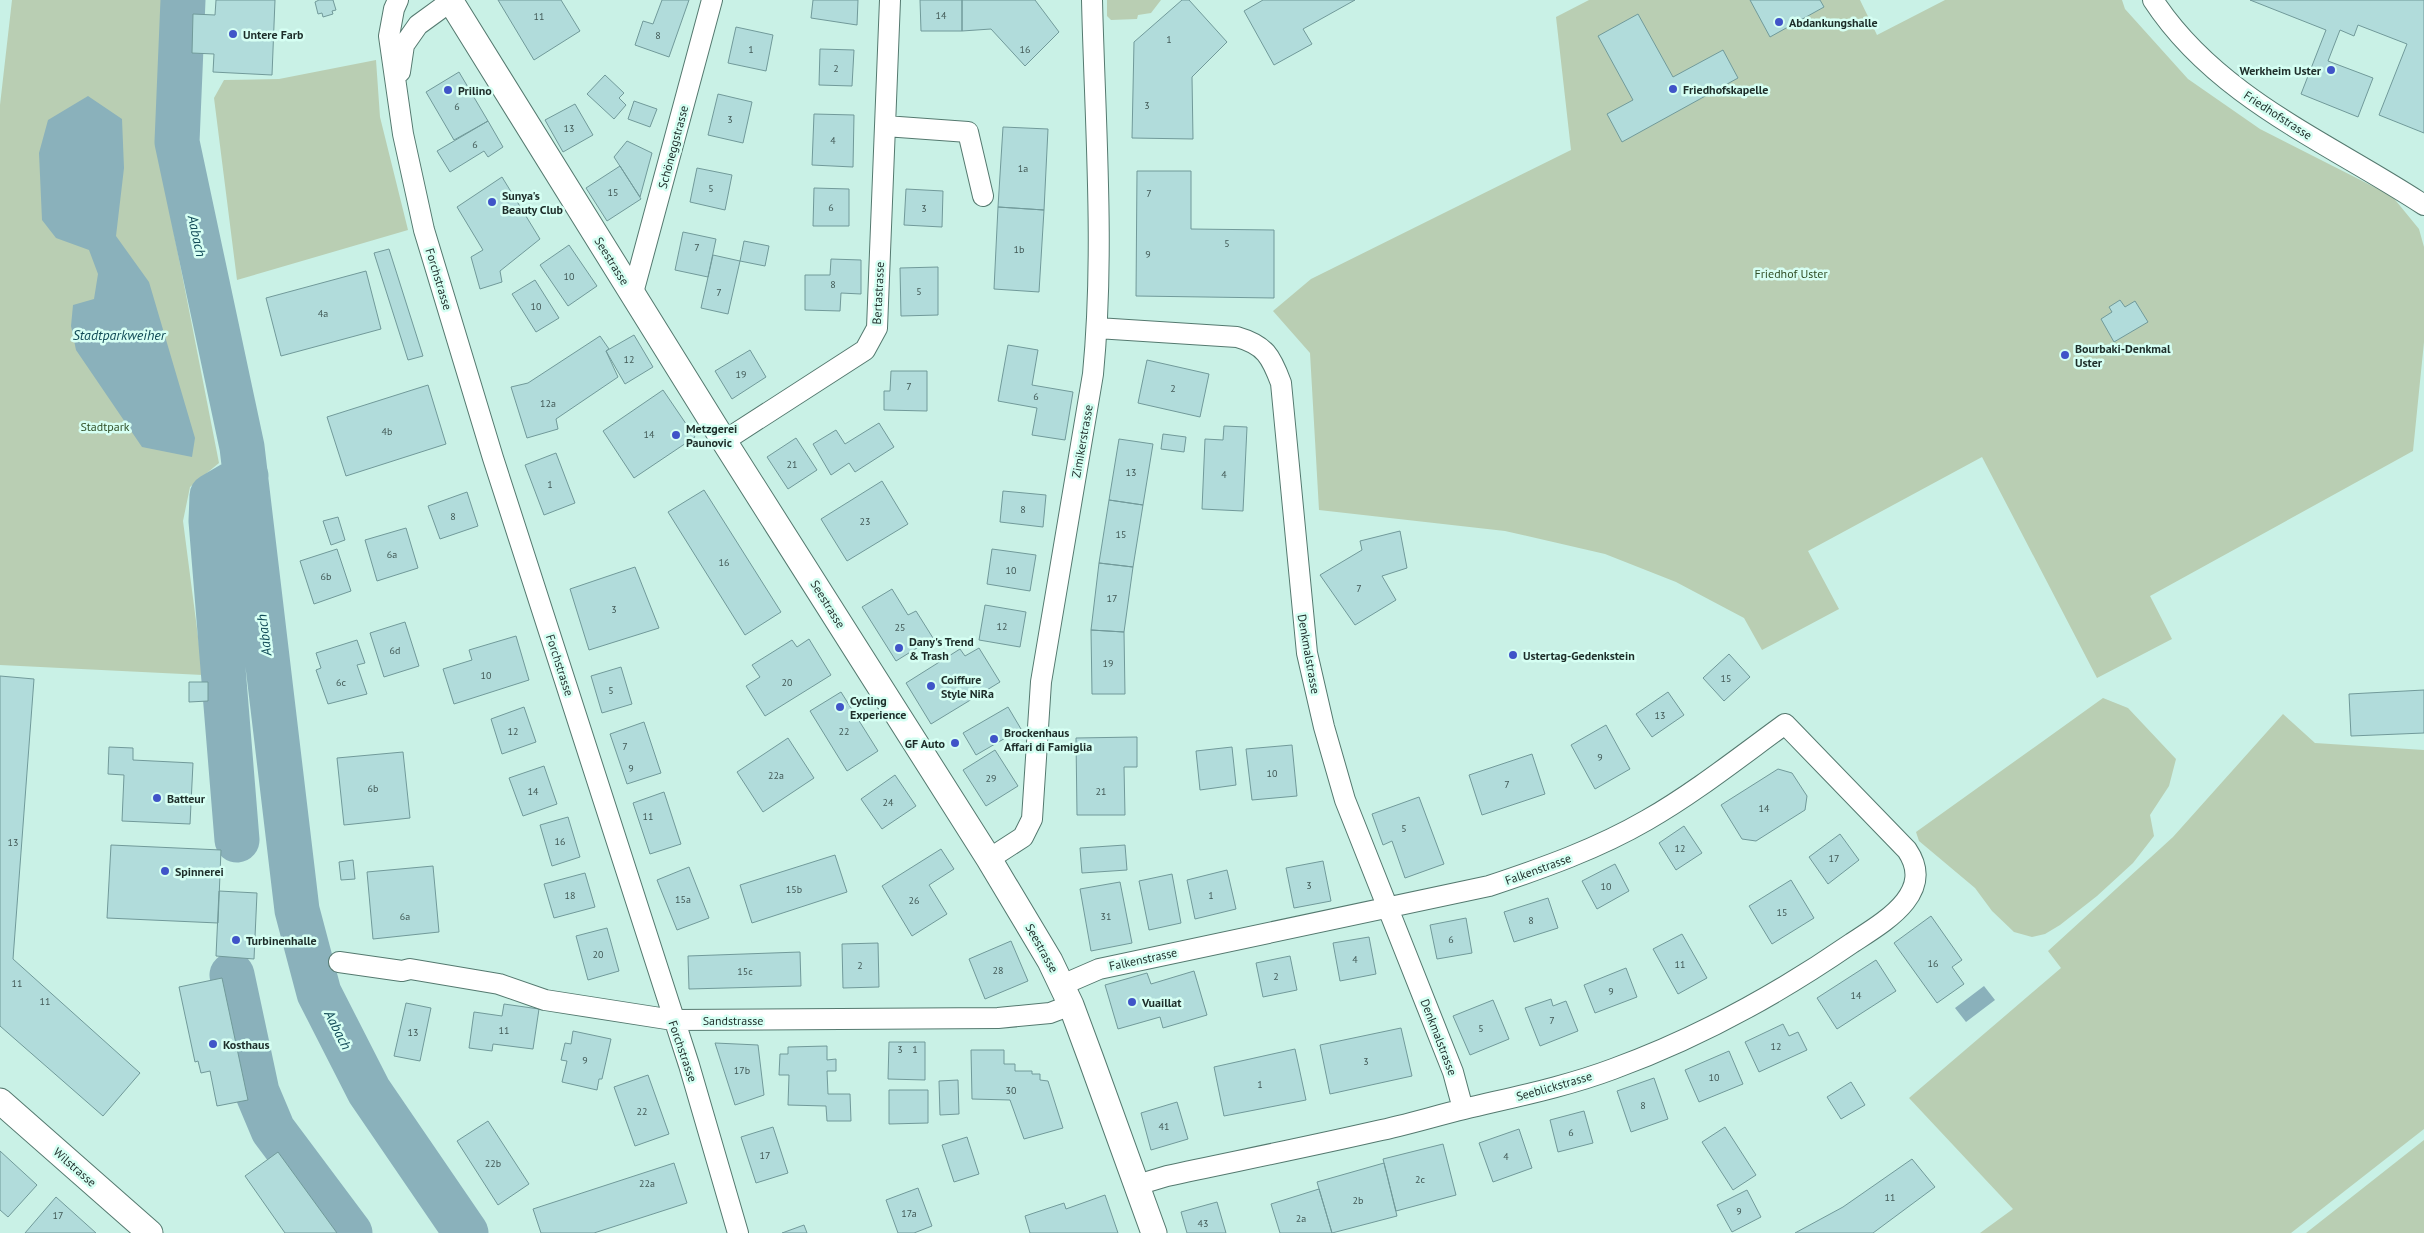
<svg xmlns="http://www.w3.org/2000/svg" width="2424" height="1233" font-family="'PT Sans',sans-serif">
  <rect width="100%" height="100%" fill="#c9f1e6"/>
  <path fill="#b9ceb3" d="M12,0H169L159,157L219,463L190,487L183,521L203,675L0,665V105Z
    M1107,0H1161L1151,13L1138,15L1137,19L1111,20L1107,16Z
    M1589,0H1860L1877,35L1945,0H2122L2125,9L2188,79L2260,129L2392,196L2419,229L2424,247V342L2413,451L2150,596L2172,639L2097,678L1982,457L1808,551L1839,609L1762,650L1744,618L1676,582L1605,554L1505,531L1319,510L1310,353L1273,311L1311,279L1571,150L1556,17Z
    M376,60L380,117L408,230L237,280L214,98L224,80L279,79Z
    M2103,698L2128,708L2176,759L2169,786L2150,815L2154,836L2133,863L2097,896L2060,925L2045,934L2032,937L2014,932L1992,911L1975,888L1919,841L1916,832Z
    M2283,714L2315,743L2424,750V1129L2291,1233H1980L2013,1209L1909,1098L2061,968L2048,951L2173,837Z
    M2424,1140V1233H2306Z"/>
  <path fill="#8ab1bb" d="M88,96L122,119L124,168L116,236L149,282L195,438L192,457L142,447L76,350L71,326L73,305L94,299L98,274L89,250L56,238L42,220L39,153L48,120Z
    M1984,986L1995,1000L1966,1022L1955,1008Z"/>
  <g fill="none" stroke-linecap="round" stroke-linejoin="round">
    <path stroke="#8ab1bb" stroke-width="8" d="M465,1233V1231"/>
    <path stroke="#8ab1bb" stroke-width="45" d="M183,0L177,142L242,447L297,910L319,993L369,1091L466,1233
      M237,840L211,521L212,496L246,476
      M232,975L257,1092L273,1130L350,1233"/>
  </g>
  <path fill="#b1dcdb" stroke="#719a9a" d="M216,0H275L272,75L213,72L214,54L192,53L193,14L215,15Z
    M319,0H333L336,10L332,11L333,14L323,17L322,13L318,14L315,2Z
    M498,0H561L580,31L534,60Z
    M662,0H689L669,57L635,45L643,21L653,24Z
    M813,0H858L857,25L811,18Z
    M920,0H962V31H921Z
    M962,0H1035L1059,32L1025,66L991,29L962,31Z
    M1182,0H1189L1227,42L1192,77L1193,139L1132,138L1134,42Z
    M1263,0H1355L1303,29L1312,44L1274,65L1244,11Z
    M1750,0H1820L1824,7L1770,37Z
    M2250,0H2424V133L2379,115L2407,44L2358,25L2354,36L2340,30L2328,61L2373,78L2358,117L2301,94L2326,30Z
    M1638,14L1673,77L1723,50L1738,78L1622,142L1607,114L1633,100L1598,36Z
    M736,27L773,35L766,71L728,63Z
    M820,49L854,50L852,86L819,85Z
    M459,72L488,121L454,140L426,92Z
    M605,75L624,93L619,98L626,105L614,119L587,94Z
    M718,94L752,102L743,143L708,135Z
    M634,101L657,109L650,127L628,119Z
    M575,104L593,135L563,152L545,120Z
    M814,114L854,115L853,167L812,165Z
    M488,121L503,147L488,157L484,151L450,172L437,151Z
    M1003,127L1048,129L1044,210L998,207Z
    M627,141L652,153L640,197L614,157Z
    M620,166L641,199L607,221L586,188Z
    M697,168L732,175L725,210L690,202Z
    M1137,171H1191V229L1274,230V298L1136,296Z
    M502,177L540,239L500,271L502,282L480,289L471,257L483,250L457,207Z
    M814,188L849,189V226H813Z
    M906,189L943,191L942,227L904,225Z
    M998,207L1044,210L1039,292L994,289Z
    M683,232L716,239L708,277L675,270Z
    M744,241L769,246L765,266L740,261Z
    M569,245L597,286L568,306L540,265Z
    M389,249L423,356L408,360L374,253Z
    M713,255L740,261L728,314L701,308Z
    M831,259L861,260V294L841,293L840,311L805,310V275H830Z
    M938,267V315L901,316L900,268Z
    M366,271L381,329L281,356L266,298Z
    M535,280L559,318L536,332L512,294Z
    M2120,300L2125,307L2135,301L2148,322L2114,342L2101,319L2112,312L2109,307Z
    M634,335L653,367L625,384L606,351Z
    M600,336L609,349L606,351L618,377L556,419L558,429L527,438L511,387L528,383Z
    M1008,345L1038,350L1032,385L1073,392L1065,440L1032,435L1037,408L998,401Z
    M750,350L766,377L732,399L715,371Z
    M1147,360L1209,374L1200,417L1138,403Z
    M891,371H927V411L884,410V391H890Z
    M428,385L446,444L346,476L327,417Z
    M663,390L695,437L634,478L603,431Z
    M879,423L894,447L855,472L849,463L831,475L813,444L836,430L845,444Z
    M1224,426L1247,427L1243,511L1202,509L1205,439L1223,440Z
    M1163,434L1186,437L1184,452L1161,449Z
    M796,438L817,470L788,489L767,457Z
    M1119,439L1153,444L1143,505L1109,500Z
    M556,453L575,503L544,515L525,465Z
    M882,481L908,524L847,561L821,519Z
    M704,490L781,612L745,635L668,512Z
    M1003,491L1046,495L1043,527L1000,522Z
    M467,492L478,526L440,539L428,506Z
    M1109,500L1143,505L1133,567L1099,563Z
    M338,517L345,540L331,545L323,521Z
    M406,528L418,568L377,581L365,540Z
    M1400,531L1407,568L1382,576L1396,600L1355,625L1320,575L1362,550L1360,541Z
    M337,549L351,591L314,604L300,561Z
    M992,549L1036,555L1030,591L987,584Z
    M1099,563L1133,567L1124,632L1091,630Z
    M635,567L659,628L589,650L570,589Z
    M892,589L908,615L916,611L933,638L896,661L862,607Z
    M985,605L1026,612L1020,647L979,640Z
    M405,622L419,666L384,677L370,633Z
    M1091,630L1124,632L1125,694H1092Z
    M516,636L529,680L454,704L443,669L472,660L469,650Z
    M809,639L831,675L765,716L746,686L760,677L752,665L792,640L797,647Z
    M357,640L365,663L357,665L367,694L328,704L316,670L321,668L316,653Z
    M979,648L1000,682L931,724L906,683L960,649L965,656Z
    M1729,654L1750,677L1724,701L1703,678Z
    M621,667L632,704L602,713L591,676Z
    M0,676L34,679L13,959L140,1073L103,1116L0,1026Z
    M189,682H208V701L189,702Z
    M2424,690V733L2351,736L2349,694Z
    M841,692L878,751L847,771L810,711Z
    M1668,692L1684,715L1652,737L1636,714Z
    M524,707L536,742L502,754L491,719Z
    M1008,707L1021,729L976,755L963,733Z
    M644,722L661,773L627,784L610,734Z
    M1606,725L1630,769L1595,789L1571,745Z
    M1137,737V767H1124L1125,815H1077L1076,738Z
    M788,738L814,778L763,812L737,772Z
    M1292,745L1297,796L1252,800L1246,749Z
    M109,747L133,748V760L193,763L190,824L122,821L124,775L108,774Z
    M1232,747L1236,785L1200,790L1196,751Z
    M995,750L1018,786L986,806L963,770Z
    M403,752L410,818L344,825L337,758Z
    M1532,754L1545,794L1482,815L1469,775Z
    M544,766L557,804L523,816L509,778Z
    M1778,769L1792,773L1807,796L1805,810L1756,841L1742,839L1721,805Z
    M895,775L916,806L882,829L861,799Z
    M664,792L681,844L650,854L633,803Z
    M1419,797L1444,864L1405,878L1392,841L1383,845L1372,814Z
    M568,817L580,857L552,866L540,825Z
    M1684,826L1702,853L1676,870L1659,843Z
    M1840,834L1859,860L1828,884L1809,857Z
    M111,845L221,850L218,923L107,918Z
    M1125,845L1127,870L1082,873L1080,848Z
    M941,849L954,869L929,885L947,914L912,936L882,886Z
    M835,855L847,892L752,923L740,885Z
    M353,860L355,879L341,880L339,862Z
    M1323,861L1331,901L1294,908L1286,868Z
    M1615,864L1629,891L1597,909L1582,881Z
    M433,866L439,932L373,939L367,872Z
    M689,867L709,918L677,930L657,880Z
    M1227,870L1236,909L1195,919L1187,880Z
    M585,873L595,907L554,918L544,884Z
    M1172,874L1181,923L1149,930L1139,881Z
    M1791,880L1814,918L1772,944L1749,906Z
    M1120,882L1132,943L1091,951L1080,889Z
    M219,891L257,893L254,959L216,956Z
    M1548,898L1558,928L1514,942L1504,912Z
    M1931,916L1962,960L1952,967L1964,984L1937,1003L1894,943Z
    M1466,918L1472,953L1437,959L1430,925Z
    M607,928L619,971L588,980L576,936Z
    M1682,934L1707,978L1678,994L1653,949Z
    M1369,937L1376,974L1340,981L1333,943Z
    M1011,941L1028,981L985,999L969,959Z
    M878,943L879,987L843,988L842,944Z
    M800,952L801,986L689,989L688,956Z
    M1290,956L1297,990L1263,997L1256,963Z
    M1876,960L1896,991L1837,1029L1817,998Z
    M1626,968L1637,997L1595,1013L1584,985Z
    M1194,971L1207,1015L1163,1028L1160,1017L1118,1029L1105,985L1147,973L1151,984Z
    M222,978L248,1100L217,1106L210,1071L201,1073L198,1061L195,1062L179,987Z
    M1551,999L1553,1006L1566,1001L1578,1031L1540,1046L1525,1008Z
    M1493,1000L1509,1039L1470,1055L1453,1016Z
    M406,1003L431,1008L420,1061L394,1056Z
    M504,1004L539,1009L533,1049L493,1044L492,1051L469,1048L474,1012L502,1016Z
    M1783,1024L1789,1036L1798,1032L1807,1050L1759,1072L1745,1042Z
    M1401,1028L1412,1076L1330,1094L1320,1045Z
    M573,1031L611,1039L602,1079H599L597,1090L562,1082L567,1061L561,1060L565,1043L571,1044Z
    M889,1042H925V1080L888,1079Z
    M715,1043L758,1045L764,1095L735,1105Z
    M827,1046V1060L836,1059V1071H827L828,1094H850L851,1121H827L826,1106L788,1105L789,1075H779L780,1054H788V1047Z
    M1295,1049L1306,1100L1224,1116L1214,1067Z
    M971,1050H1004V1064H1015V1071H1032V1074H1040V1080L1048,1081L1063,1128L1024,1139L1010,1100L972,1099Z
    M1729,1051L1743,1084L1699,1102L1685,1070Z
    M648,1075L669,1134L635,1146L614,1087Z
    M1654,1078L1668,1119L1631,1132L1617,1091Z
    M958,1080L959,1114L940,1115L939,1081Z
    M1851,1082L1865,1105L1841,1119L1827,1097Z
    M889,1090H928V1123L889,1124Z
    M1177,1102L1188,1139L1151,1150L1141,1113Z
    M1584,1111L1593,1143L1558,1152L1550,1120Z
    M488,1121L529,1184L498,1205L457,1141Z
    M773,1127L788,1173L756,1183L741,1137Z
    M1725,1127L1756,1175L1733,1190L1702,1142Z
    M1519,1129L1532,1168L1493,1182L1479,1143Z
    M967,1137L979,1174L954,1182L942,1145Z
    M1443,1144L1456,1195L1396,1211L1383,1159Z
    M0,1151L37,1185L8,1217L0,1210Z
    M278,1152L337,1233H285L245,1176Z
    M1912,1159L1935,1187L1873,1233H1795L1843,1207Z
    M674,1163L687,1203L594,1233H541L533,1209Z
    M1384,1163L1397,1216L1332,1233L1317,1182Z
    M918,1188L932,1226L914,1233H898L886,1200Z
    M1319,1189L1332,1233H1280L1271,1204Z
    M1747,1190L1761,1217L1732,1232L1717,1205Z
    M1105,1195L1118,1233H1030L1025,1216L1064,1203L1066,1209Z
    M56,1197L96,1233H25Z
    M1217,1202L1226,1233H1187L1181,1212Z
    M804,1225L807,1233H782Z"/>
  <g fill="none" stroke-linecap="round" stroke-linejoin="round">
    <g stroke="#54796f" stroke-width="22">
      <path id="minor" d="M398,0L394,9L389,36L403,134L424,230L493,458L689,1065L738,1233
        M2153,0C2217,98 2330,143 2424,205
        M400,72L404,45L418,25L451,1
        M885,126L968,132L983,196
        M633,293L712,0
        M1097,328L1237,337C1265,345 1271,356 1281,383L1307,653L1324,727L1345,800L1453,1072L1463,1109
        M724,441L865,350L877,328L890,0
        M989,859L1023,837L1032,819L1041,682L1093,374C1105,250 1095,124 1092,0
        M339,962L402,971L410,969L499,984L545,1000L673,1020L998,1018L1050,1013L1071,1005
        M1062,985L1099,969L1489,886C1543,868 1597,849 1647,820C1693,794 1741,756 1785,724L1907,850C1936,893 1884,922 1852,943C1778,994 1698,1038 1613,1069C1565,1087 1514,1097 1464,1109C1435,1116 1406,1125 1377,1131C1307,1147 1237,1161 1167,1176L1137,1185"/>
    </g>
    <g stroke="#54796f" stroke-width="27">
      <path id="tertiary" d="M450,0L724,441L989,859L1050,961L1071,1005L1091,1059L1154,1233
        M0,1101L150,1233"/>
    </g>
    <use href="#minor" stroke="#fff" stroke-width="20"/>
    <use href="#tertiary" stroke="#fff" stroke-width="25"/>
  </g>
  <g fill="#4054c8" stroke="#d6fff3" stroke-width="2">
    <circle cx="1779" cy="22" r="5"/>
    <circle cx="233" cy="34" r="5"/>
    <circle cx="2331" cy="70" r="5"/>
    <circle cx="1673" cy="89" r="5"/>
    <circle cx="448" cy="90" r="5"/>
    <circle cx="492" cy="202" r="5"/>
    <circle cx="2065" cy="355" r="5"/>
    <circle cx="676" cy="435" r="5"/>
    <circle cx="899" cy="648" r="5"/>
    <circle cx="1513" cy="655" r="5"/>
    <circle cx="931" cy="686" r="5"/>
    <circle cx="840" cy="707" r="5"/>
    <circle cx="994" cy="739" r="5"/>
    <circle cx="955" cy="743" r="5"/>
    <circle cx="157" cy="798" r="5"/>
    <circle cx="165" cy="871" r="5"/>
    <circle cx="236" cy="940" r="5"/>
    <circle cx="1132" cy="1002" r="5"/>
    <circle cx="213" cy="1044" r="5"/>
  </g>
  <g text-anchor="middle" dominant-baseline="central" stroke-width="5" stroke-linejoin="round" paint-order="stroke">
    <g font-size="10" fill="#425956">
      <text x="941" y="15">14</text>
      <text x="539" y="16">11</text>
      <text x="658" y="35">8</text>
      <text x="1169" y="39">1</text>
      <text x="751" y="49">1</text>
      <text x="1025" y="49">16</text>
      <text x="836" y="68">2</text>
      <text x="1147" y="105">3</text>
      <text x="457" y="106">6</text>
      <text x="730" y="119">3</text>
      <text x="569" y="128">13</text>
      <text x="833" y="140">4</text>
      <text x="475" y="144">6</text>
      <text x="1023" y="168">1a</text>
      <text x="711" y="188">5</text>
      <text x="613" y="192">15</text>
      <text x="1149" y="193">7</text>
      <text x="831" y="207">6</text>
      <text x="924" y="208">3</text>
      <text x="1227" y="243">5</text>
      <text x="697" y="247">7</text>
      <text x="1019" y="249">1b</text>
      <text x="1148" y="254">9</text>
      <text x="569" y="276">10</text>
      <text x="833" y="284">8</text>
      <text x="919" y="291">5</text>
      <text x="719" y="292">7</text>
      <text x="536" y="306">10</text>
      <text x="323" y="313">4a</text>
      <text x="629" y="359">12</text>
      <text x="741" y="374">19</text>
      <text x="909" y="386">7</text>
      <text x="1173" y="388">2</text>
      <text x="1036" y="396">6</text>
      <text x="548" y="403">12a</text>
      <text x="387" y="431">4b</text>
      <text x="649" y="434">14</text>
      <text x="792" y="464">21</text>
      <text x="1131" y="472">13</text>
      <text x="1224" y="474">4</text>
      <text x="550" y="484">1</text>
      <text x="1023" y="509">8</text>
      <text x="453" y="516">8</text>
      <text x="865" y="521">23</text>
      <text x="1121" y="534">15</text>
      <text x="392" y="554">6a</text>
      <text x="724" y="562">16</text>
      <text x="1011" y="570">10</text>
      <text x="326" y="576">6b</text>
      <text x="1359" y="588">7</text>
      <text x="1112" y="598">17</text>
      <text x="614" y="609">3</text>
      <text x="1002" y="626">12</text>
      <text x="900" y="627">25</text>
      <text x="395" y="650">6d</text>
      <text x="1108" y="663">19</text>
      <text x="486" y="675">10</text>
      <text x="1726" y="678">15</text>
      <text x="341" y="682">6c</text>
      <text x="787" y="682">20</text>
      <text x="611" y="690">5</text>
      <text x="1660" y="715">13</text>
      <text x="513" y="731">12</text>
      <text x="844" y="731">22</text>
      <text x="625" y="746">7</text>
      <text x="1600" y="757">9</text>
      <text x="631" y="768">9</text>
      <text x="1272" y="773">10</text>
      <text x="776" y="775">22a</text>
      <text x="991" y="778">29</text>
      <text x="1507" y="784">7</text>
      <text x="373" y="788">6b</text>
      <text x="533" y="791">14</text>
      <text x="1101" y="791">21</text>
      <text x="888" y="802">24</text>
      <text x="1764" y="808">14</text>
      <text x="648" y="816">11</text>
      <text x="1404" y="828">5</text>
      <text x="560" y="841">16</text>
      <text x="13" y="842">13</text>
      <text x="1680" y="848">12</text>
      <text x="1834" y="858">17</text>
      <text x="1309" y="885">3</text>
      <text x="1606" y="886">10</text>
      <text x="794" y="889">15b</text>
      <text x="570" y="895">18</text>
      <text x="1211" y="895">1</text>
      <text x="683" y="899">15a</text>
      <text x="914" y="900">26</text>
      <text x="1782" y="912">15</text>
      <text x="405" y="916">6a</text>
      <text x="1106" y="916">31</text>
      <text x="1531" y="920">8</text>
      <text x="1451" y="939">6</text>
      <text x="598" y="954">20</text>
      <text x="1355" y="959">4</text>
      <text x="1933" y="963">16</text>
      <text x="1680" y="964">11</text>
      <text x="860" y="965">2</text>
      <text x="998" y="970">28</text>
      <text x="745" y="971">15c</text>
      <text x="1276" y="976">2</text>
      <text x="17" y="983">11</text>
      <text x="1611" y="991">9</text>
      <text x="1856" y="995">14</text>
      <text x="45" y="1001">11</text>
      <text x="1552" y="1020">7</text>
      <text x="1481" y="1028">5</text>
      <text x="504" y="1030">11</text>
      <text x="413" y="1032">13</text>
      <text x="1776" y="1046">12</text>
      <text x="900" y="1049">3</text>
      <text x="915" y="1049">1</text>
      <text x="585" y="1060">9</text>
      <text x="1366" y="1061">3</text>
      <text x="742" y="1070">17b</text>
      <text x="1714" y="1077">10</text>
      <text x="1260" y="1084">1</text>
      <text x="1011" y="1090">30</text>
      <text x="1643" y="1105">8</text>
      <text x="642" y="1111">22</text>
      <text x="1164" y="1126">41</text>
      <text x="1571" y="1132">6</text>
      <text x="765" y="1155">17</text>
      <text x="1506" y="1156">4</text>
      <text x="493" y="1163">22b</text>
      <text x="1420" y="1179">2c</text>
      <text x="647" y="1183">22a</text>
      <text x="1890" y="1197">11</text>
      <text x="1358" y="1200">2b</text>
      <text x="1739" y="1211">9</text>
      <text x="909" y="1213">17a</text>
      <text x="58" y="1215">17</text>
      <text x="1301" y="1218">2a</text>
      <text x="1203" y="1223">43</text>
    </g>
    <g font-size="12" font-weight="bold" fill="#1d2d29" stroke="#d6fff3" text-anchor="start">
      <text x="1789" y="22">Abdankungshalle</text>
      <text x="243" y="34">Untere Farb</text>
      <text x="2321" y="70" text-anchor="end">Werkheim Uster</text>
      <text x="1683" y="89">Friedhofskapelle</text>
      <text x="458" y="90">Prilino</text>
      <text x="502" y="195">Sunya's<tspan x="502" dy="14">Beauty Club</tspan></text>
      <text x="2075" y="348">Bourbaki-Denkmal<tspan x="2075" dy="14">Uster</tspan></text>
      <text x="686" y="428">Metzgerei<tspan x="686" dy="14">Paunovic</tspan></text>
      <text x="909" y="641">Dany's Trend<tspan x="909" dy="14">&amp; Trash</tspan></text>
      <text x="1523" y="655">Ustertag-Gedenkstein</text>
      <text x="941" y="679">Coiffure<tspan x="941" dy="14">Style NiRa</tspan></text>
      <text x="850" y="700">Cycling<tspan x="850" dy="14">Experience</tspan></text>
      <text x="1004" y="732">Brockenhaus<tspan x="1004" dy="14">Affari di Famiglia</tspan></text>
      <text x="945" y="743" text-anchor="end">GF Auto</text>
      <text x="167" y="798">Batteur</text>
      <text x="175" y="871">Spinnerei</text>
      <text x="246" y="940">Turbinenhalle</text>
      <text x="1142" y="1002">Vuaillat</text>
      <text x="223" y="1044">Kosthaus</text>
    </g>
    <g font-size="12" fill="#1d2d29" stroke="#d6fff3">
      <text transform="translate(2278 115) rotate(33)">Friedhofstrasse</text>
      <text transform="translate(673 147) rotate(-75)">Schöneggstrasse</text>
      <text transform="translate(612 261) rotate(58)">Seestrasse</text>
      <text transform="translate(439 279) rotate(73)">Forchstrasse</text>
      <text transform="translate(878 293) rotate(-87)">Bertastrasse</text>
      <text transform="translate(1082 441) rotate(-80)">Zimikerstrasse</text>
      <text transform="translate(828 604) rotate(58)">Seestrasse</text>
      <text transform="translate(1309 654) rotate(80)">Denkmalstrasse</text>
      <text transform="translate(560 665) rotate(72)">Forchstrasse</text>
      <text transform="translate(1538 869) rotate(-20)">Falkenstrasse</text>
      <text transform="translate(1042 948) rotate(61)">Seestrasse</text>
      <text transform="translate(1143 959) rotate(-12)">Falkenstrasse</text>
      <text x="733" y="1020">Sandstrasse</text>
      <text transform="translate(1439 1037) rotate(69)">Denkmalstrasse</text>
      <text transform="translate(683 1051) rotate(71)">Forchstrasse</text>
      <text transform="translate(1554 1086) rotate(-16)">Seeblickstrasse</text>
      <text transform="translate(75 1167) rotate(41)">Wilstrasse</text>
    </g>
    <g font-size="12" fill="#315027" stroke="#d6fff3">
      <text x="1791" y="273">Friedhof Uster</text>
      <text x="105" y="426">Stadtpark</text>
    </g>
    <g font-size="14" font-style="italic" fill="#114b57" stroke="#d6fff3">
      <text transform="translate(197 236) rotate(78)">Aabach</text>
      <text x="119" y="335">Stadtparkweiher</text>
      <text transform="translate(264 635) rotate(-97)">Aabach</text>
      <text transform="translate(338 1030) rotate(63)">Aabach</text>
    </g>
  </g>
</svg>
